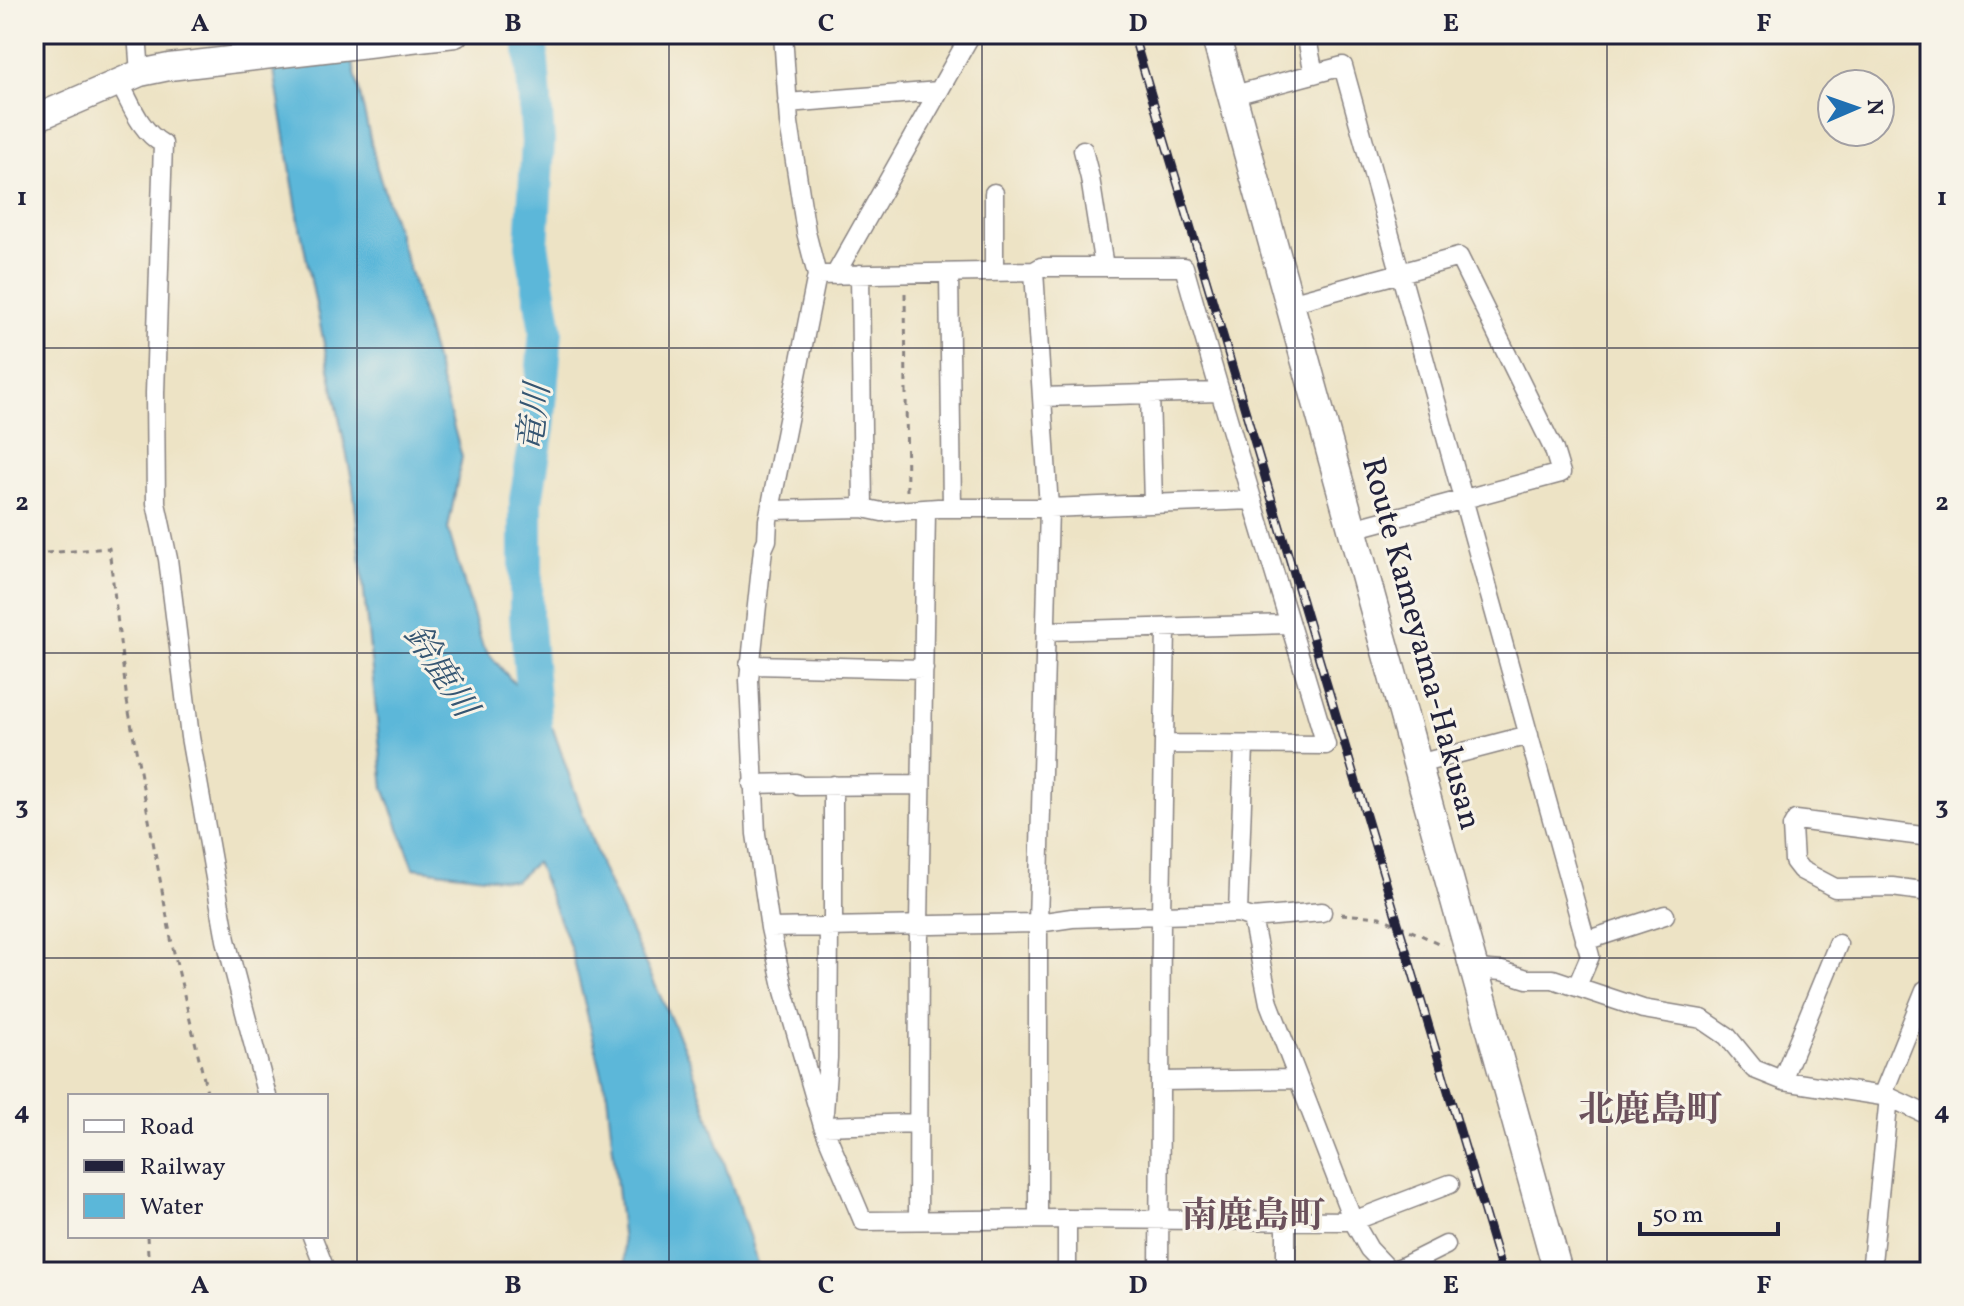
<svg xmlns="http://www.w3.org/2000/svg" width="1964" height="1306" font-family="Vollkorn,'Noto Serif JP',serif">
  <rect width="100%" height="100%" fill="#f7f3e8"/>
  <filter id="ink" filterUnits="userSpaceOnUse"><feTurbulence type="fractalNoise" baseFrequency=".0125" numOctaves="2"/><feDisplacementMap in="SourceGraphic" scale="16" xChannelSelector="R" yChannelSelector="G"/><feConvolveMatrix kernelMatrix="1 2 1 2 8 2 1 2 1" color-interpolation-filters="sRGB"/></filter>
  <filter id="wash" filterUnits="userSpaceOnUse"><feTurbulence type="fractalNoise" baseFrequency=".006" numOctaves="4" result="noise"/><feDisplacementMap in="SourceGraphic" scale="32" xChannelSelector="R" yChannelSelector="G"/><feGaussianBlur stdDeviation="1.8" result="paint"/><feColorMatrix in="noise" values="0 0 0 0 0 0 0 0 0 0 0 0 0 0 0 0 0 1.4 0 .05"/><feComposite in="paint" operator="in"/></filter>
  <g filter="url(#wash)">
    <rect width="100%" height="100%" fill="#ede3c5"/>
    <path fill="#5bb7d9" stroke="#3e6c8a" stroke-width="2" d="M275,34H346L377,168L413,281L462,457L448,529L483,647L553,729L602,869L690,1061L750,1239L759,1272H626L607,1094L571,949L536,862L515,881L414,868L384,788L353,485L300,227L272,58Z"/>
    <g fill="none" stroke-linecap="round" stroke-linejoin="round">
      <path stroke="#5bb7d9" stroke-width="34" d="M530,34L538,142L532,245L546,330L538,428L526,500V615L537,750"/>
    </g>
  </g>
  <g filter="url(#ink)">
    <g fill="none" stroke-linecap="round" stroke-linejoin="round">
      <g stroke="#888280" stroke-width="21">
        <path id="street" d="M137,34L140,73
          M783,34L789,123L806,232L817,275L768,520L767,540L763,549L749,680L756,834L770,928L784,991L823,1126L863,1221L1067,1219L1353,1221L1450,1184
          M1306,34L1314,74
          M119,82C131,104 140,131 163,144L155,393L156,503L168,559L190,737L226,940L267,1096
          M1234,95L1343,66L1590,956L1577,986
          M787,103L939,91
          M1083,150L1090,178L1104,267
          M994,193V272
          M1034,271L1049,508L1038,923V1219
          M949,273L952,508
          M860,274L863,508
          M817,275L1034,271L1041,267H1184C1229,428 1279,585 1326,745L1166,744
          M835,275L971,34
          M1290,303L1459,257L1554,450L1561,473L1353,529
          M1150,394L1153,504
          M1042,397L1219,392
          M772,510L863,508L882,512L938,508H1049L1252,500
          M1046,631L1290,624
          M749,665L924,669
          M1418,764L1529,735
          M752,784L796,783L799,786L921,785
          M1930,837L1796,820L1792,827L1794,861L1801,870L1835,888L1892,887L1930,892
          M1238,913L1244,746
          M1252,918L1269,1003L1353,1221L1369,1249L1390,1271L1402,1267L1404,1272
          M833,927V785
          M770,928L1038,923L1072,918L1161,915L1238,913L1252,918L1322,912
          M1585,941L1665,915
          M1476,969L1502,971L1527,979H1553L1643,1009L1702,1019L1727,1036L1754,1069L1784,1081L1889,1097L1930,1116
          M1782,1080L1838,944
          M1161,1081L1298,1079
          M1882,1096L1925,990
          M824,1112L828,1058L829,927
          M823,1126L918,1123
          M918,1220L919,925L926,511
          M1286,1221V1272
          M312,1236L326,1272
          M1402,1267L1446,1245
          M1067,1272V1219
          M1159,1272L1161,915L1166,628
          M1871,1272L1889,1097"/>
      </g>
      <g stroke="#888280" stroke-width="29">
        <path id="secondary" d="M34,119L140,73L169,67L455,34"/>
      </g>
      <g stroke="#888280" stroke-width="31">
        <path id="primary" d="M1215,34L1558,1272"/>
      </g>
      <path stroke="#888280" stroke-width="3" stroke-dasharray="6 6" stroke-linecap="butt" d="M905,293L907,493
        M34,554L109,548L127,701L172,944L208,1096
        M1341,914L1380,917L1443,945
        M147,1236L149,1272"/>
      <use href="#street" stroke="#fff" stroke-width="18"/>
      <use href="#secondary" stroke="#fff" stroke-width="26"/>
      <use href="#primary" stroke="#fff" stroke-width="28"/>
      <g stroke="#22223b" stroke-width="9">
        <path id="rail" d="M1133,34L1502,1272"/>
      </g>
      <use href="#rail" stroke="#f7f3e8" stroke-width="6" stroke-dasharray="18" stroke-linecap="butt"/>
    </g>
  </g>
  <path fill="none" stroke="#22223b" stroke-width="2" stroke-opacity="0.55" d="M357,34V1272M669,34V1272M982,34V1272M1295,34V1272M1607,34V1272M34,348H1930M34,653H1930M34,958H1930"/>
  <g text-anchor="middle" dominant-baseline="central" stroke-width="6" stroke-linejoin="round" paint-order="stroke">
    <g font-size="32" fill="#22223b" stroke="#f7f3e8">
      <text transform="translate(1420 644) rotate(75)">Route Kameyama-Hakusan</text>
    </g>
    <g font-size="34" font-style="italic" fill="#365672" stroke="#f7f3e8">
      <text transform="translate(536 418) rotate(-83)">竜川</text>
      <text transform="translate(439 672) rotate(57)">鈴鹿川</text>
    </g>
    <g font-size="36" font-weight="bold" fill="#6b515c" stroke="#f7f3e8">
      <text x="1650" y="1112">北鹿島町</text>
      <text x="1253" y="1218">南鹿島町</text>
    </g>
  </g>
  <rect width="1964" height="1306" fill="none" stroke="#f7f3e8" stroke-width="88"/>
  <rect x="68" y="1094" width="260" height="144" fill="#f7f3e8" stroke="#a29fa3" stroke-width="2"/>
  <rect x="84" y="1120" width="40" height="12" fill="#ffffff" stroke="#a29fa3" stroke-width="2"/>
  <text x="140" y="1134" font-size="24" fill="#22223b">Road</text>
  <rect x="84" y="1160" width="40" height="12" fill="#22223b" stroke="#a29fa3" stroke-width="2"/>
  <text x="140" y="1174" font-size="24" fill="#22223b">Railway</text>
  <rect x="84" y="1194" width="40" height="24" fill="#5bb7d9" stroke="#a29fa3" stroke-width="2"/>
  <text x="140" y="1214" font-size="24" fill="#22223b">Water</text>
  <g transform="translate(1856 108) rotate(88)"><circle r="38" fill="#f7f3e8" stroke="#a29fa3" stroke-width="2"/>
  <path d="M0-6L14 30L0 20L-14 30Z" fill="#1f6fb2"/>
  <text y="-12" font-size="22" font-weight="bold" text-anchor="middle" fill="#22223b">N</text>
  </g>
  <path d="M1640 1222v12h138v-12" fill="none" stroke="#22223b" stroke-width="4"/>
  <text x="1652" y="1222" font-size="24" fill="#22223b" stroke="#f7f3e8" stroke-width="6" paint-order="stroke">50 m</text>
  <rect x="44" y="44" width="1876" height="1218" fill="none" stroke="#22223b" stroke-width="3"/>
  <g font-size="26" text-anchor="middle" font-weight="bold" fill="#22223b">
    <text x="200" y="31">A</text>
    <text x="513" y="31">B</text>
    <text x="826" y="31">C</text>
    <text x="1138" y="31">D</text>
    <text x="1451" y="31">E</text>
    <text x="1764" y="31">F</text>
    <text x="22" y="205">1</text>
    <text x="1942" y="205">1</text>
    <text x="22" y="510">2</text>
    <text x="1942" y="510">2</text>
    <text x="22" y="814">3</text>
    <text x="1942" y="814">3</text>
    <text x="22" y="1119">4</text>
    <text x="1942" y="1119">4</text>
    <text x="200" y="1293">A</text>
    <text x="513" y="1293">B</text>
    <text x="826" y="1293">C</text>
    <text x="1138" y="1293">D</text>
    <text x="1451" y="1293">E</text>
    <text x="1764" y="1293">F</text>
  </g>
</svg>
